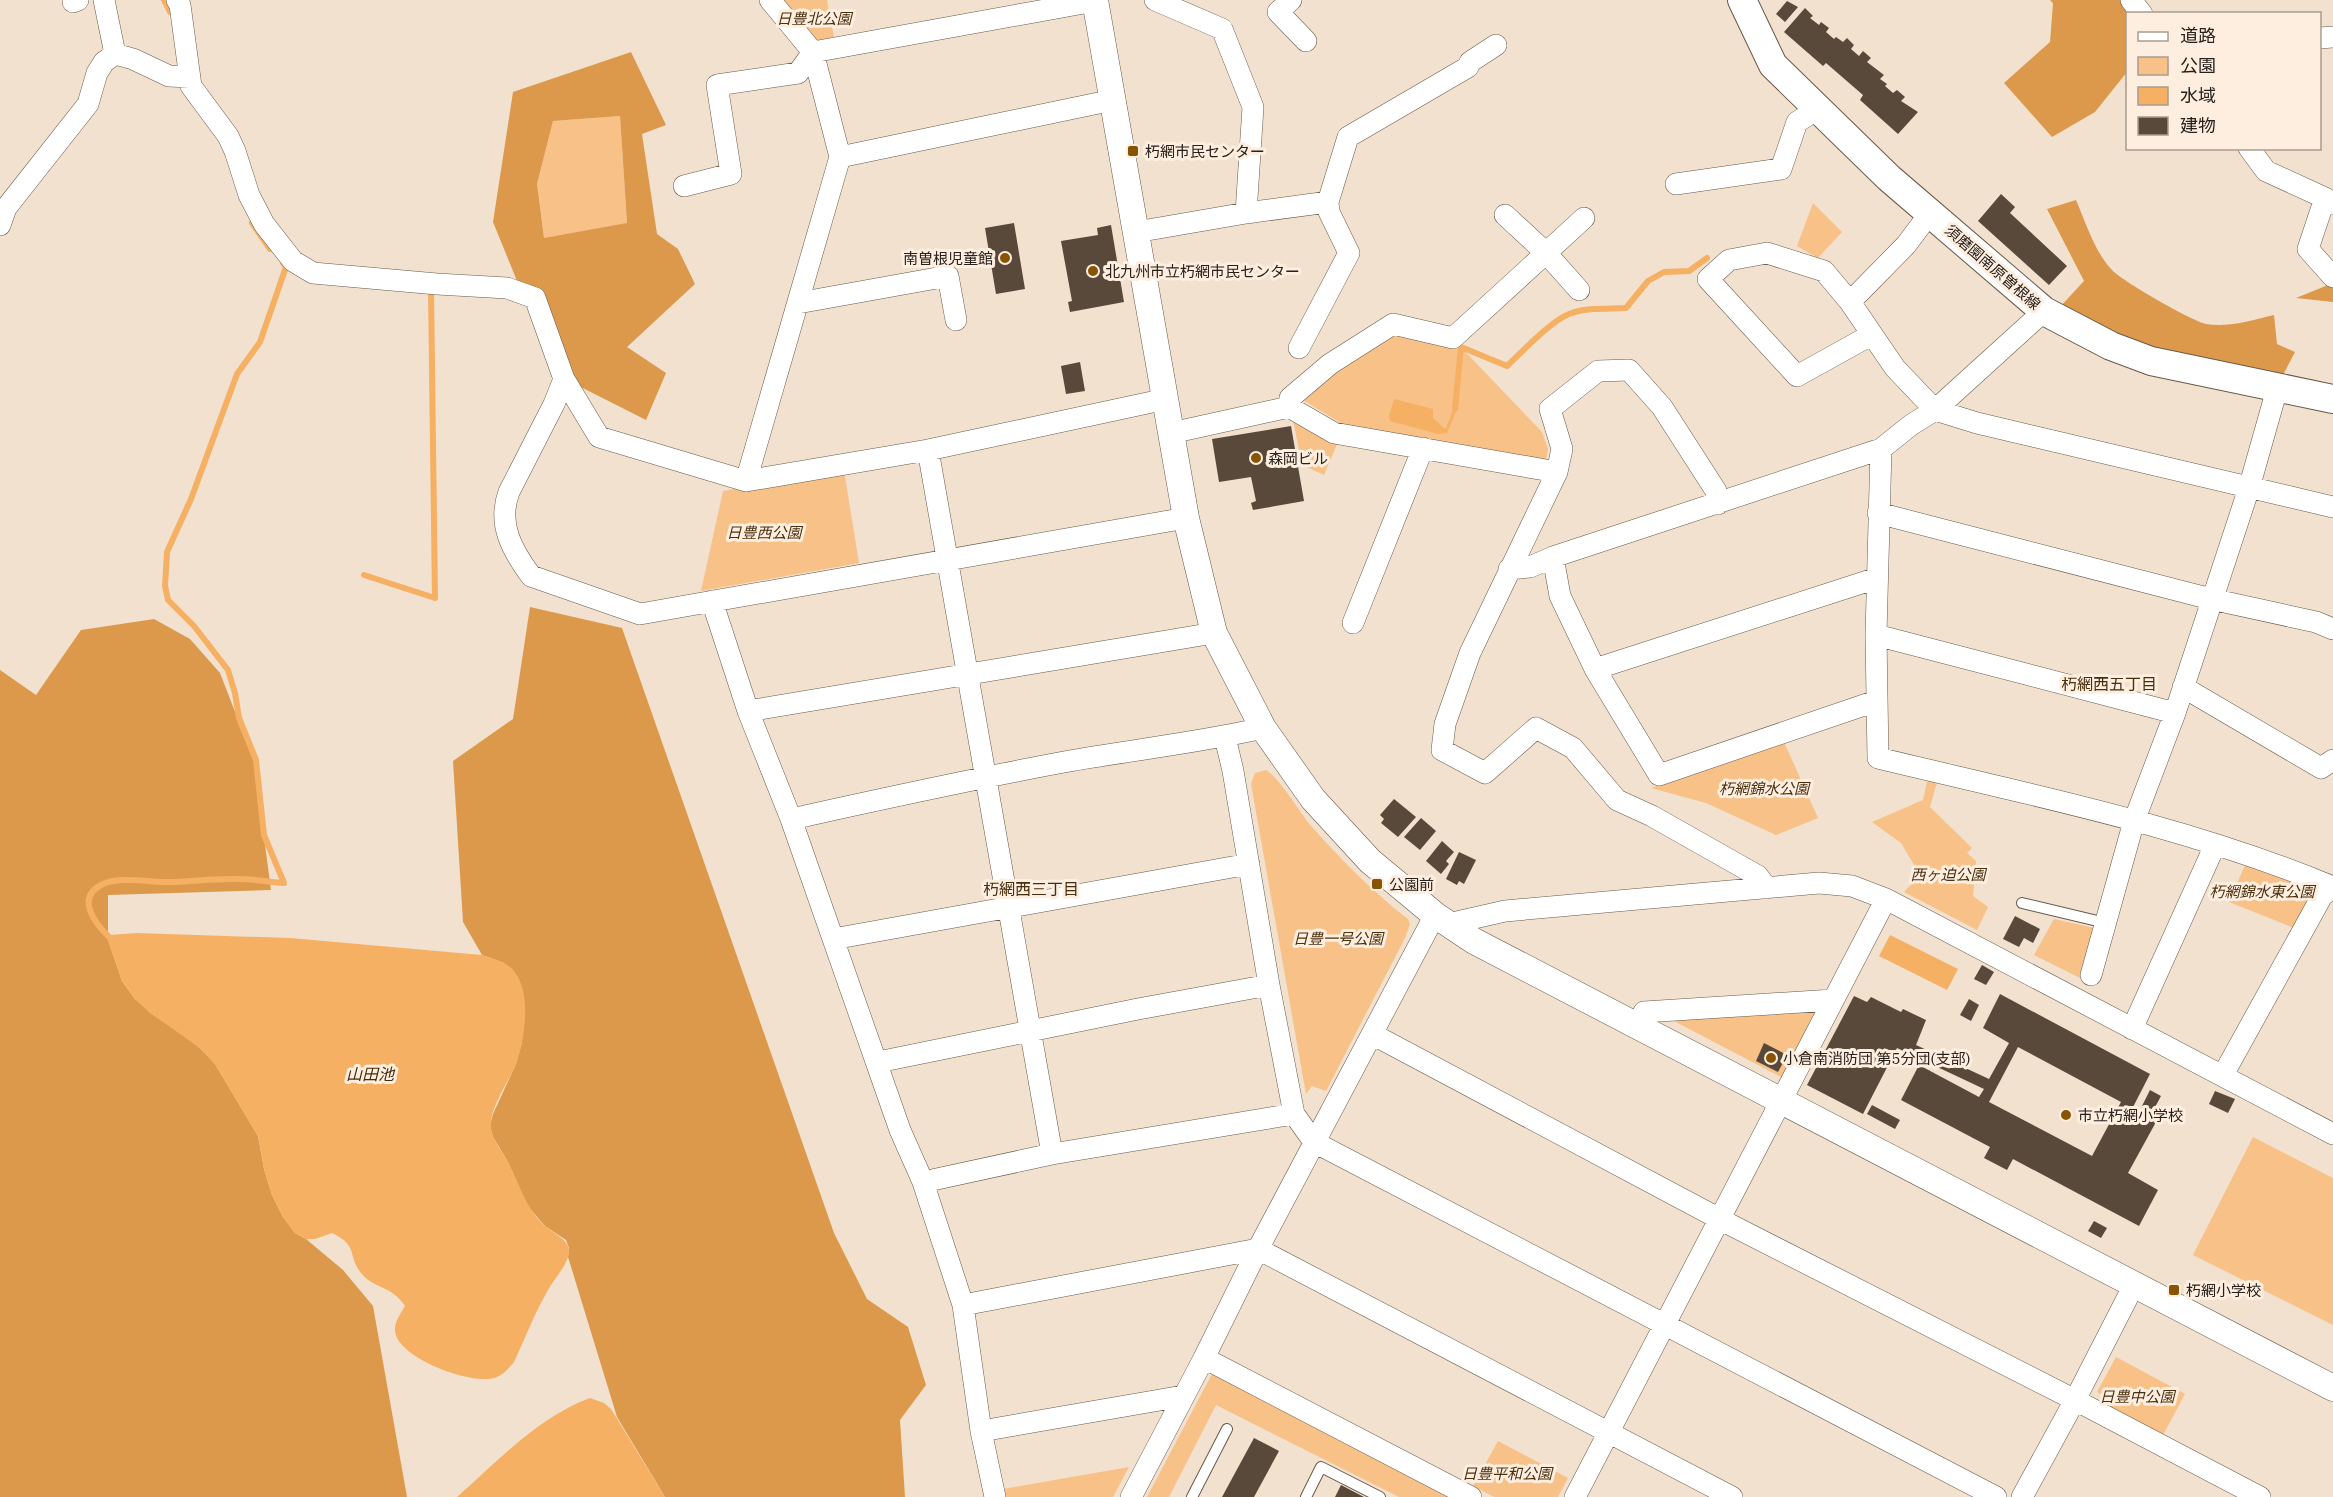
<svg xmlns="http://www.w3.org/2000/svg" width="2333" height="1497" font-family="'IBM Plex Serif','Noto Sans JP',serif">
  <rect width="100%" height="100%" fill="#f2e1ce"/>
  <path fill="#f7c188" d="M777,0H827L834,37L810,42Z
    M620,116L627,224L544,238L537,184L553,121Z
    M1813,203L1842,232L1818,258L1797,246Z
    M1391,331L1456,342L1542,432L1548,449L1546,460L1344,425L1298,397Z
    M1292,415L1338,442L1324,475L1302,465Z
    M844,470L859,563L701,591L723,491Z
    M1784,742L1818,818L1776,835L1706,803L1651,788Z
    M1266,770C1279,777 1301,815 1313,828C1342,861 1373,892 1408,919L1410,924L1405,938L1326,1091L1312,1086L1306,1094L1251,784L1255,773Z
    M1928,777L1938,779L1930,807L1972,848L1967,853L1976,861L1973,896L1988,907L1977,930L1904,892L1920,875L1901,843L1872,822L1923,800Z
    M2246,863L2311,888L2314,893L2294,928L2229,902Z
    M2054,919L2099,929L2082,979L2034,955Z
    M1813,1009L1815,1014L1783,1078L1672,1020Z
    M2253,1137L2333,1178V1325L2193,1255Z
    M2116,1357L2185,1394L2162,1437L2109,1409L2113,1401L2097,1392Z
    M1213,1372L1457,1497H1399L1216,1405L1169,1497H1147Z
    M1498,1441L1568,1478L1558,1497H1494L1473,1486Z
    M1129,1467L1113,1497H1005L1003,1489Z"/>
  <path fill="#dc994c" fill-rule="evenodd" d="M2050,0H2121L2133,13L2128,14L2127,72L2095,112L2052,137L2004,83L2050,42L2053,3Z
    M631,52L666,125L642,134L657,234L678,249L695,284L627,347L666,373L646,420L555,374L493,222L513,92ZM620,116L627,223L544,238L537,184L553,121Z
    M2076,200C2086,223 2094,250 2111,269C2120,280 2192,321 2206,324C2228,328 2253,320 2274,315L2277,344L2295,352L2281,379L2144,347L2059,308L2084,281L2047,209Z
    M2333,283V302L2296,298Z
    M530,607L622,628L834,1233L867,1299L908,1327L926,1385L900,1420L905,1497H665L617,1417L568,1257L569,1248L566,1240L545,1226L526,1204L508,1162L493,1137L490,1126L493,1114L516,1064L522,1042L504,963L482,955L463,922L453,761L513,719Z
    M154,619L190,639L220,673L254,761L271,890L108,895V940L122,981L135,999L200,1048L215,1064L258,1136L264,1169L272,1195L283,1217L295,1233L306,1239L343,1270L373,1306L407,1497H0V670L36,695L81,630Z"/>
  <path fill="#f5b064" d="M1394,399L1433,409V418L1444,428H1446L1454,408L1457,409L1447,433L1438,434L1390,421L1389,416Z
    M136,933L290,938L482,955C493,959 506,961 514,971C532,993 525,1039 516,1064C509,1081 489,1109 491,1127C492,1141 503,1152 509,1164C520,1185 525,1206 542,1223C550,1232 570,1239 569,1252C568,1265 553,1280 547,1292C534,1314 525,1339 514,1362C509,1368 504,1374 497,1377C474,1387 397,1358 395,1331C394,1322 401,1313 405,1306C391,1285 374,1289 361,1273C347,1255 359,1246 332,1233L315,1239H306L295,1233L283,1217L272,1195L264,1169L258,1136L215,1064L200,1048L150,1013L135,999L122,981L108,940L110,935Z
    M1890,935L1958,969L1947,990L1879,956Z
    M590,1398L604,1403L611,1409L665,1497H457C498,1461 538,1417 590,1398Z"/>
  <g fill="none" stroke-linecap="round" stroke-linejoin="round">
    <path stroke="#f5b064" stroke-width="6" d="M164,0L170,12
      M252,223L270,249
      M1455,409L1461,347L1507,366C1522,352 1551,321 1569,314C1587,307 1608,309 1626,308L1648,281L1664,272L1689,271L1707,258
      M364,575L435,598L431,290
      M109,937C96,924 75,899 101,885C118,876 146,882 165,882C190,882 214,878 238,879C254,879 269,882 284,883L264,835L256,760L239,718L235,693L228,670L194,626L168,600L165,586L167,552L191,499L237,374L260,342L286,267L283,263"/>
  </g>
  <path fill="#58493a" fill-rule="evenodd" d="M1787,1L1798,7L1785,22L1776,14Z
    M1805,8L1813,16L1810,18L1819,25L1821,22L1829,28L1826,32L1834,39L1836,37L1843,42L1847,38L1854,45L1851,49L1859,56L1863,51L1871,58L1867,62L1884,75L1880,79L1887,84L1885,86L1893,93L1897,90L1905,97L1901,101L1918,112L1898,134L1860,100L1863,95L1826,63L1823,66L1784,32Z
    M2001,194L2015,207L2010,213L2067,266L2049,285L1978,221Z
    M1014,223L1025,289L996,294L985,228Z
    M1111,225L1124,302L1070,312L1068,302L1072,301L1061,241L1098,235L1097,228Z
    M1080,362L1085,391L1066,394L1061,366Z
    M1291,426L1304,501L1253,510L1251,503L1256,501L1251,477L1219,482L1212,439Z
    M1394,799L1416,817L1398,837L1381,823L1384,819L1380,815Z
    M1421,818L1436,831L1420,850L1404,837Z
    M1442,841L1454,852L1446,861L1449,864L1441,874L1426,861Z
    M1459,852L1476,860L1464,884L1459,881L1457,885L1446,879Z
    M2015,916L2040,929L2033,943L2024,938L2019,947L2003,939Z
    M1982,965L1994,972L1986,985L1974,979Z
    M2000,994L2150,1074L2132,1109L2156,1122L2128,1173L2158,1190L2139,1226L2013,1159L2007,1170L1984,1158L1990,1147L1901,1100L1919,1065L1979,1097L1984,1089L1897,1048L1863,1114L1807,1085L1854,996L1867,1002L1871,997L1901,1012L1903,1009L1926,1020L1916,1045L1989,1079L2009,1043L1983,1028ZM2018,1047L2121,1102L2092,1156L1989,1102Z
    M1969,999L1979,1005L1971,1021L1960,1015Z
    M1764,1043L1787,1055L1778,1072L1756,1061Z
    M2150,1090L2161,1096L2153,1111L2142,1106Z
    M2215,1091L2235,1099L2228,1113L2209,1104Z
    M1872,1105L1900,1120L1895,1129L1867,1114Z
    M2094,1221L2107,1228L2101,1238L2088,1231Z
    M1254,1438L1279,1451L1254,1497H1222Z
    M1341,1485L1364,1497H1335Z"/>
  <g fill="none" stroke-linecap="round" stroke-linejoin="round">
    <g stroke="#68594a" stroke-width="12">
      <path id="service" d="M2022,903L2106,923
        M1192,1497L1227,1429
        M1306,1497L1321,1467L1380,1497"/>
    </g>
    <g stroke="#68594a" stroke-width="22">
      <path id="minor" d="M104,0L115,54
        M177,0L180,5L191,86L228,136L235,151L249,195L264,224L293,261L313,273L437,284L507,288L535,298L564,379L599,437L746,481L928,450L1166,399
        M1155,0L1222,29L1253,107L1246,213
        M1291,0L1278,12L1306,41
        M2131,0L2142,14
        M73,2L78,0
        M2320,38L2333,37
        M2249,148L2266,171L2325,198L2333,204
        M840,157L1113,100
        M1676,184L1781,169L1797,122L1818,109
        M684,186L731,174L717,85L798,73L813,52L1095,1
        M2325,198L2308,249L2333,277
        M1505,215L1546,253L1584,218
        M0,225L6,208L88,104L97,73L104,62L115,54L133,59L169,76L190,77
        M1136,232L1246,213L1328,202
        M1850,302L1906,245L1930,213
        M798,303L948,276L956,320
        M1871,335L1797,376L1708,279L1729,260L1767,253L1824,271L1850,302L1895,368L1935,410L1977,423L2333,507
        M1299,348L1349,253L1329,212L1328,202L1348,137L1468,67L1470,62L1496,45
        M564,379L554,404L509,492C497,524 512,550 531,576L640,614L1186,518
        M1289,407L1290,398L1330,364L1393,324L1453,338L1546,253L1579,290
        M1171,433L1289,407L1334,433L1557,472L1470,653L1445,724L1442,750L1485,773L1536,728L1573,748L1617,800L1652,816L1758,876L1767,888
        M1881,449L1876,635L1878,758C2031,795 2187,826 2333,887L2322,896L2223,1075
        M928,450L1052,1154
        M1557,472L1562,449L1550,409L1598,371L1629,370L1662,407L1716,491L1718,504
        M746,481L840,157L813,52L770,0
        M1878,513L2211,599L2316,622L2333,629
        M1509,569L1530,567L1553,557
        M712,601L748,711L791,819L900,1130L923,1182L963,1305L981,1431L995,1497
        M1353,623L1423,448
        M1876,635L2175,713
        M1595,669L1877,578
        M2183,687L2321,768L2333,760
        M1876,701L1659,775L1595,669L1560,596L1553,557L1881,449L1911,425L1935,410L2044,311
        M748,711L1214,633
        M1225,737L1233,771L1269,985L1294,1114L1314,1142L1996,1497
        M791,819C882,799 972,779 1064,762C1130,750 1197,743 1263,728
        M1448,924L1505,911L1819,883L1852,886L1886,899L2333,1134
        M833,939L1249,864
        M2091,975L2134,821L2175,713L2249,488L2277,389
        M1637,1025L1644,1012L1833,1000
        M2132,1029L2215,845
        M1372,1034L1731,1225L2075,1400L2260,1497
        M878,1062L1138,1009L1269,985
        M923,1182L1052,1154L1294,1114
        M963,1305L1258,1249L1732,1497
        M1204,1358L1471,1497
        M981,1431L1183,1396
        M1131,1497L1204,1358L1258,1249L1435,915
        M1575,1497L1886,899
        M2022,1497L2075,1400L2134,1285"/>
    </g>
    <g stroke="#68594a" stroke-width="27">
      <path id="tertiary" d="M1095,0L1186,518L1214,633L1263,728L1313,799L1370,861L1435,915L1474,941L2333,1388"/>
    </g>
    <g stroke="#68594a" stroke-width="30">
      <path id="secondary" d="M1742,0L1773,65L1889,178L2044,311L2111,346L2151,361L2333,399"/>
    </g>
    <use href="#service" stroke="#fff" stroke-width="10"/>
    <use href="#minor" stroke="#fff" stroke-width="21"/>
    <use href="#tertiary" stroke="#fff" stroke-width="26"/>
    <use href="#secondary" stroke="#fff" stroke-width="28"/>
  </g>
  <g fill="#895402" stroke="#fdeee0" stroke-width="2">
    <rect x="1127" y="145" width="12" height="12" rx="3"/>
    <circle cx="1005" cy="258" r="6"/>
    <circle cx="1093" cy="271" r="6"/>
    <circle cx="1256" cy="458" r="6"/>
    <rect x="1371" y="878" width="12" height="12" rx="3"/>
    <circle cx="1771" cy="1058" r="6"/>
    <circle cx="2066" cy="1115" r="6"/>
    <rect x="2168" y="1284" width="12" height="12" rx="3"/>
  </g>
  <g text-anchor="middle" dominant-baseline="central" stroke-width="6" stroke-linejoin="round" paint-order="stroke">
    <g font-size="15" font-style="italic" fill="#4b300f" stroke="#fdeee0">
      <text x="814" y="18">日豊北公園</text>
      <text x="764" y="532">日豊西公園</text>
      <text x="1764" y="788">朽網錦水公園</text>
      <text x="1948" y="874">西ヶ迫公園</text>
      <text x="2262" y="891">朽網錦水東公園</text>
      <text x="1338" y="938">日豊一号公園</text>
      <text x="2137" y="1396">日豊中公園</text>
      <text x="1507" y="1473">日豊平和公園</text>
    </g>
    <g font-size="15" fill="#28211b" stroke="#fdeee0" text-anchor="start">
      <text x="1145" y="151">朽網市民センター</text>
      <text x="993" y="258" text-anchor="end">南曽根児童館</text>
      <text x="1105" y="271">北九州市立朽網市民センター</text>
      <text x="1268" y="458">森岡ビル</text>
      <text x="1389" y="884">公園前</text>
      <text x="1783" y="1058">小倉南消防団 第5分団(支部)</text>
      <text x="2078" y="1115">市立朽網小学校</text>
      <text x="2186" y="1290">朽網小学校</text>
    </g>
    <g font-size="15" fill="#28211b" stroke="#fdeee0">
      <text transform="translate(1993 267) rotate(41)">須磨園南原曽根線</text>
    </g>
    <g font-size="16" fill="#482e0d" stroke="#fdeee0">
      <text x="2109" y="684">朽網西五丁目</text>
      <text x="1031" y="889">朽網西三丁目</text>
    </g>
    <g font-size="16" font-style="italic" fill="#462b09" stroke="#fdeee0">
      <text x="370" y="1074">山田池</text>
    </g>
  </g>
  <rect x="2126" y="12" width="195" height="138" fill="#fdeee0" stroke="#a89c91" stroke-width="1.5"/>
  <rect x="2138" y="32" width="30" height="9" fill="#ffffff" stroke="#a89c91" stroke-width="1.5"/>
  <text x="2180" y="42" font-size="18" fill="#28211b">道路</text>
  <rect x="2138" y="57" width="30" height="18" fill="#f7c188" stroke="#a89c91" stroke-width="1.5"/>
  <text x="2180" y="72" font-size="18" fill="#28211b">公園</text>
  <rect x="2138" y="87" width="30" height="18" fill="#f5b064" stroke="#a89c91" stroke-width="1.5"/>
  <text x="2180" y="102" font-size="18" fill="#28211b">水域</text>
  <rect x="2138" y="117" width="30" height="18" fill="#58493a" stroke="#a89c91" stroke-width="1.5"/>
  <text x="2180" y="132" font-size="18" fill="#28211b">建物</text>
</svg>
